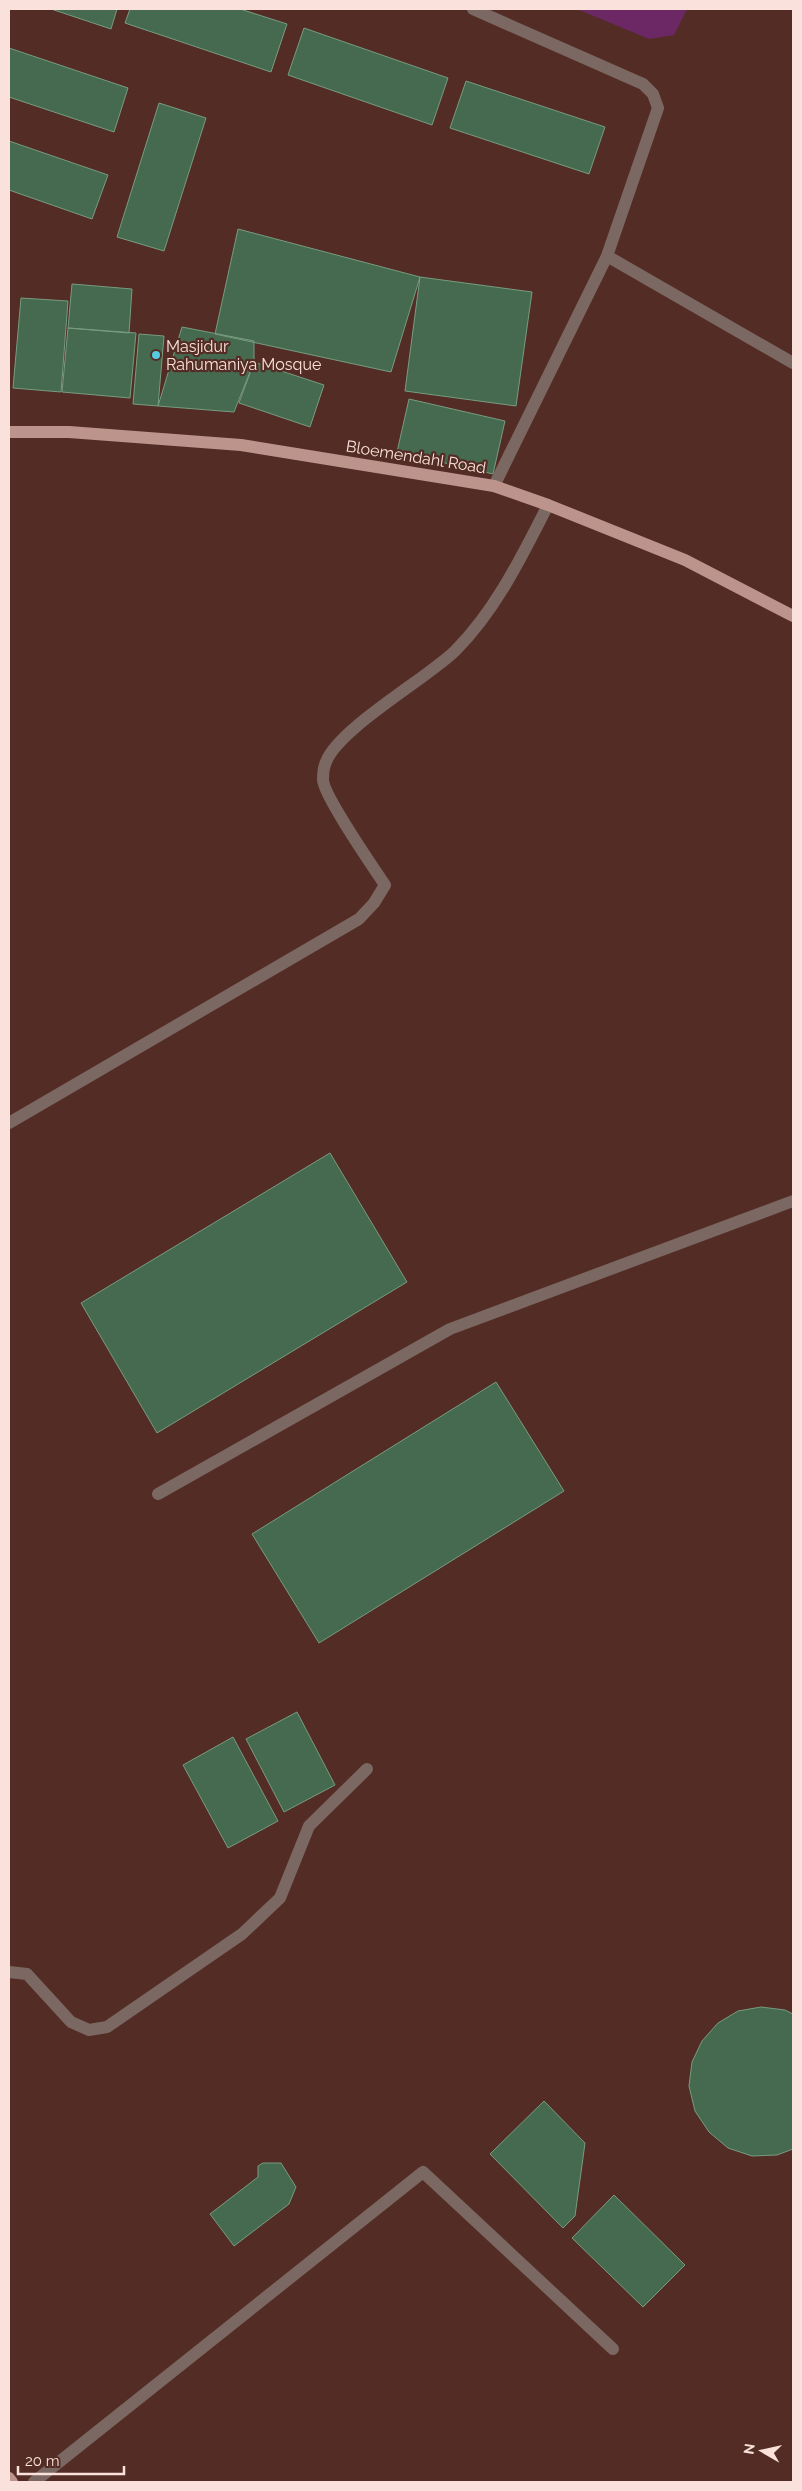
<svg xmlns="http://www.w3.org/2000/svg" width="802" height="2491" font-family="Raleway,sans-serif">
  <rect width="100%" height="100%" fill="#532d25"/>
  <path fill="#6b2864" d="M577,9H687L674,35L649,39Z"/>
  <path fill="#466a50" stroke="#779c80" d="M51,9H117L111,29Z
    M130,9H240L287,24L271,72L125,23Z
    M304,28L448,78L432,125L288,75Z
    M9,48L128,88L114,132L9,97Z
    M466,81L605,127L589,174L450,128Z
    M159,103L206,118L164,251L117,237Z
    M9,141L108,175L92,219L9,190Z
    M238,229L420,277L391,372L215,334Z
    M420,277L532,292L516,406L405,391Z
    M72,284L132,289L129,333L68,328Z
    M21,298L68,301L61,392L13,388Z
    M182,327L254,341V362L234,412L158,406Z
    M68,328L136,333L130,398L62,392Z
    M139,334L164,336L158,406L133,404Z
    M254,362L324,385L310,427L239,403Z
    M409,399L505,421L493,474L397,452Z
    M330,1153L407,1282L157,1433L81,1303Z
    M496,1382L564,1491L319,1643L252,1534Z
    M297,1712L335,1785L284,1812L246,1739Z
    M233,1737L278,1821L228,1848L183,1765Z
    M761,2007L785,2010L793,2014V2149L777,2155L752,2156L728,2148L709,2132L695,2111L689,2086L692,2062L702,2041L718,2023L738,2011Z
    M544,2101L585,2143L575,2216L563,2228L490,2154Z
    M263,2163H281L296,2187L289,2204L234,2246L210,2214L258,2177V2166Z
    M614,2195L685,2265L643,2307L572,2238Z"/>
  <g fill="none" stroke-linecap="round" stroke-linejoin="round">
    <path stroke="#7b6863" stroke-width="12" d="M473,9L643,84L653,94L658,108L607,256L494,486
      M607,256L793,363
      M9,1123L359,919L374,903L385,885C373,867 324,796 323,780C323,775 324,766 326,762C338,729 426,679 455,651C496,610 522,556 548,505
      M158,1494L450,1329L793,1201
      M9,1972L27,1974L71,2022L89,2030L107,2027L242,1934L280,1898L309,1826L367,1769
      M34,2482L423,2172L613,2349"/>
    <path stroke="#bc948c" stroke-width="12" d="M9,432H69L241,445L494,486L548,505L685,560L793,616
      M9,2478L12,2482"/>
  </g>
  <circle fill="#55cae0" stroke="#532d25" stroke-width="2" cx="156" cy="355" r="5"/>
  <g text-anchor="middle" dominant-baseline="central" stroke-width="4.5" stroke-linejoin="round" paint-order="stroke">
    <g font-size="16" fill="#fae1db" stroke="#532d25" text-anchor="start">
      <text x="166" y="346">Masjidur<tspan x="166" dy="18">Rahumaniya Mosque</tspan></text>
    </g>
    <g font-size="16" fill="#fae1db" stroke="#532d25">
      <text transform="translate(416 457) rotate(9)">Bloemendahl Road</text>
    </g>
  </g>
  <rect width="802" height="2491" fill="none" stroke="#fae1db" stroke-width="20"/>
  <g transform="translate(762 2451) rotate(279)" stroke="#532d25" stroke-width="4" paint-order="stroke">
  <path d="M0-4L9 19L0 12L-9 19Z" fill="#fae1db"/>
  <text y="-8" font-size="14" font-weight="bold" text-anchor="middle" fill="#fae1db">N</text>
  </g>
  <path d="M18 2466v8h106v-8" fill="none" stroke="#fae1db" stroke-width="2.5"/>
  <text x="25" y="2466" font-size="15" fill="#fae1db" stroke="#532d25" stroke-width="4" paint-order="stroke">20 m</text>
</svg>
